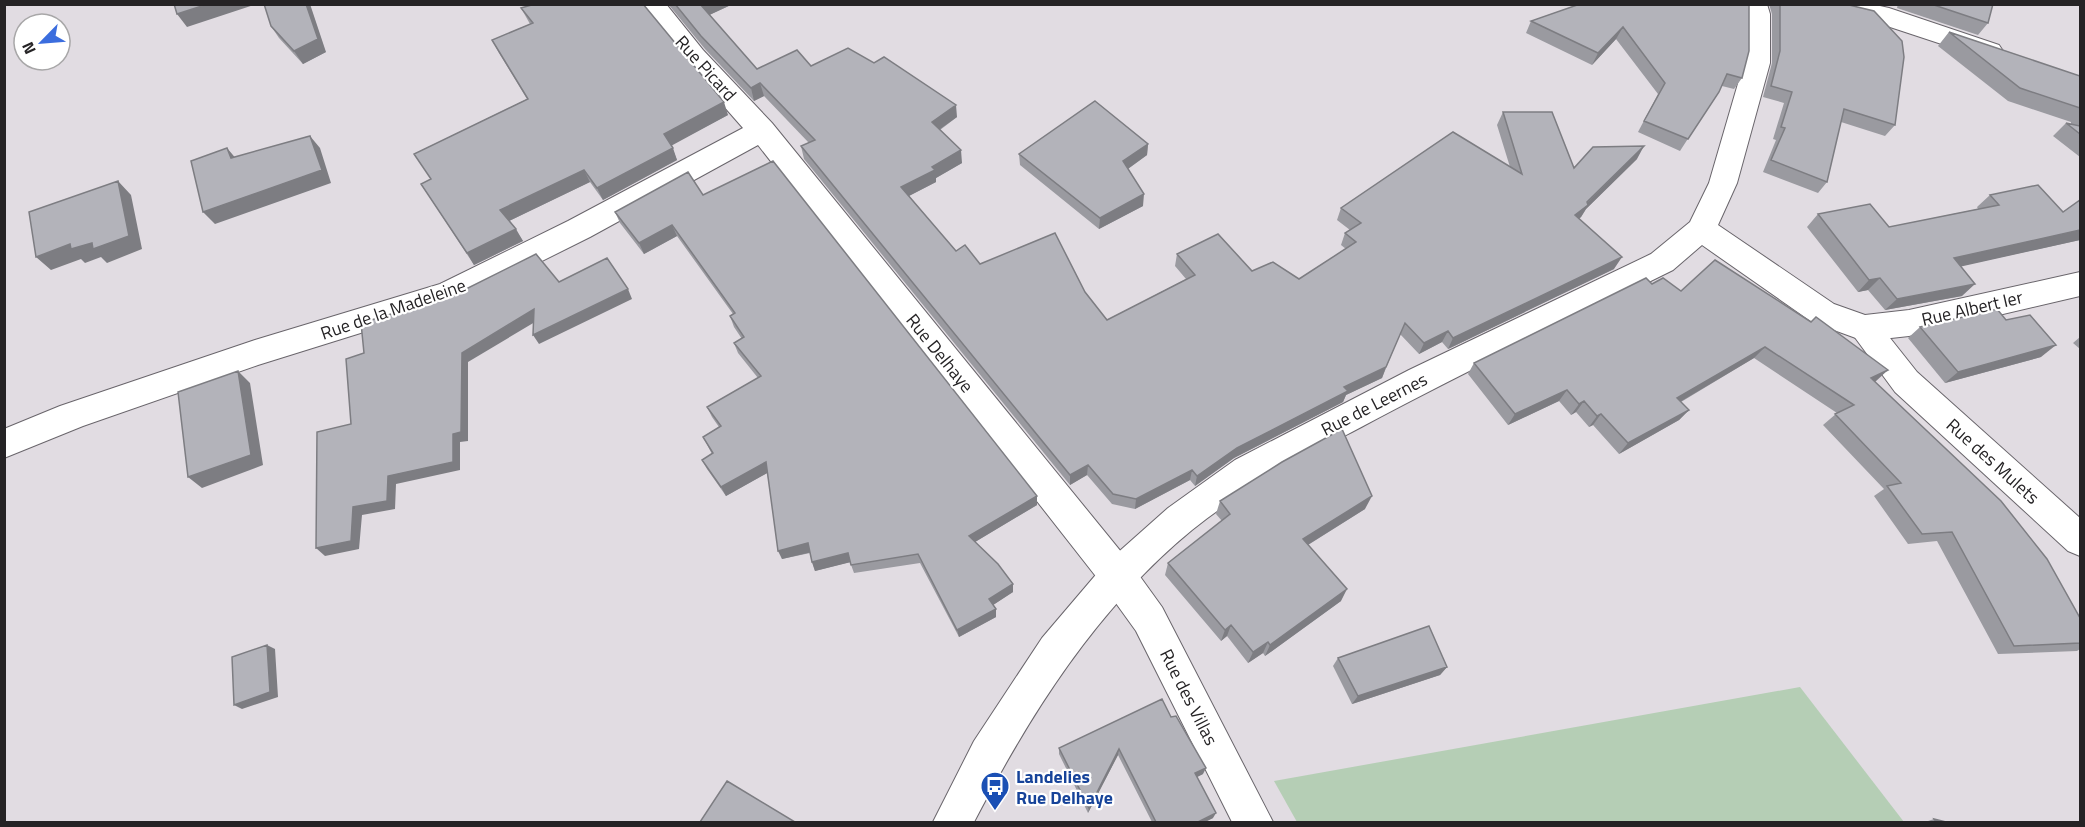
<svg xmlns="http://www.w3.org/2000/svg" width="2085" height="827" font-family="'Titillium Web',sans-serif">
  <rect width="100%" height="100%" fill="#e1dce2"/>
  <path fill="#b5ceb5" d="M1800,687L1904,822H1297L1274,781Z"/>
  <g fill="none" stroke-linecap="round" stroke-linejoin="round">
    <g stroke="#69656b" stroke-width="2">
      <path id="minor" d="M638,4H666L703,50L772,123L1131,564L1162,607L1273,822H1232L1136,631L1105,588L758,145L590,237L460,302L258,365L83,426L4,458V429L60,406L255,340L440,284L568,221L743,128L685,62Z
        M1814,4H1871L1889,8L1999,45L2003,51L1999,57L1990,60L1884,25L1818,10Z
        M1864,315L1875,319L1917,372L2080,518V556L2068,551L1895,392L1848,328L1853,319Z"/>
    </g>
    <g stroke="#69656b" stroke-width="2">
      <path id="tertiary" d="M1741,4H1767L1770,14V63L1737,183L1718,225L1834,304L1865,315L1909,310L2080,272V296L1909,336L1864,341L1812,322L1702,245L1673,270C1570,321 1466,371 1365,425C1305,457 1245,487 1192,530C1097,608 1030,714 974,822H933L974,741L1042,638L1105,564L1168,508L1235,460L1409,370L1651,254L1690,222L1709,183L1744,63V14Z"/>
    </g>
    <use href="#minor" fill="#fff" fill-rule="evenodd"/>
    <use href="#tertiary" fill="#fff" fill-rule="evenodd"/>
  </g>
  <path fill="#9a9aa0" d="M668,4H733L709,15L757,69L811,66L957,117L940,130L962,163L936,178V182L909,196L956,251L980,264L1085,292L1107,320L1186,279L1175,266L1177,254L1252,271L1299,279L1346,249L1341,245L1345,233L1350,230L1337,220L1341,208L1510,167L1497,125L1503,112L1574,168L1637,159L1586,209L1581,217L1579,219L1614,269L1448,349L1442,342L1419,354L1400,334L1382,378L1346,395L1343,402L1234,458L1195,486L1190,480L1135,509L1112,504L1087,475L1070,485L804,159L801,146L809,143L764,96L754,101L705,49Z
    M1580,4L1742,78L1734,89L1722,86L1680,151L1638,132L1658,94L1616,39L1592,65L1526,33L1531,21Z
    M1769,4H1845L1895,125L1885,136L1841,122L1827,182L1818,193L1763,172L1776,140L1773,139L1784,103L1763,97L1772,63V14Z
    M1898,4H1993L1988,23L1978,35L1897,8Z
    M521,8L728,115L671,145L677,160L603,200L590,182L509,221L523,241L474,265L421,184L431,179L414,154L527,99L499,53L492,40L530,24Z
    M271,26L326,52L303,64L279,38Z
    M1949,32L2080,76V157L2053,136L2066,123L2071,124V122L2008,101L1938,46Z
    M1148,144L1147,155L1128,169L1143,206L1099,229L1020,165L1019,154Z
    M703,195L1037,505L975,542L1013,584V592L993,605L996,609V617L959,637L920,563L854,573L850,562L815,571L812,562L810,553L782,559L767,473L726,496L707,469L702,460L712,454L703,437L719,427L712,417L707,407L758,378L738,353L734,343L742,339L734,327L730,316L733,314L677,236L644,254L620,223L615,212Z
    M1990,195L2063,212L2080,200V240L1960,266L1962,296L1885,310L1868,290L1858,292L1807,227L1818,214L1889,227L1978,209L1977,207Z
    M1652,284L1681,291L1875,382L2080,618V649L2077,651L1998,654L1937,541L1908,544L1874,496L1884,489L1823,425L1837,413L1754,358L1681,402L1689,410L1679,420L1619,454L1593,425L1589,427L1576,412L1571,415L1559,401L1508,425L1468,374L1474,363Z
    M2006,320L2041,357L1945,383L1908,338L1920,327Z
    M2080,337V349L2073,343Z
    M1220,501L1365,509L1308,545L1341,601L1265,656L1263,653L1248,663L1227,636L1221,641L1165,575L1168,563L1222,521L1216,514Z
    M1338,658L1447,667L1440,675L1352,704L1333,666Z
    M1171,717L1203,774L1197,777L1213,818L1205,822H1152L1118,755L1088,813L1059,754V748Z
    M1934,819L1946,822H1925Z"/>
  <path fill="#7d7d82" d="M208,4H257L187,27L177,14Z
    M306,4H310L326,52L303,64L294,51Z
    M700,4H733L703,18Z
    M1623,27L1616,39L1592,65L1598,53Z
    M760,83L764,96L754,101L751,88Z
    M724,102L728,115L669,147L664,134Z
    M956,105L957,117L933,134L932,122Z
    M310,136L320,148L331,183L215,224L203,212Z
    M1148,144L1147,155L1122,173L1123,161Z
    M1644,146L1637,159L1586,209L1581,217L1568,227L1575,215Z
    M227,148L238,161L231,158Z
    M673,148L677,160L603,200L597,188Z
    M961,150L962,163L936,178V182L903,199L901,187L932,167Z
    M584,170L590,182L507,222L500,210Z
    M118,181L131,195L142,249L107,263L101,257L85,263L81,259L51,270L36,257L70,244Z
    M1144,194L1143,206L1099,229L1100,218Z
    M672,225L677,236L644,254L639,243Z
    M516,229L523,241L474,265L467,253Z
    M2080,230V240L1941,271L1954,258Z
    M1622,257L1614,269L1448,349L1453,338Z
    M1880,278L1868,290L1858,292L1869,280Z
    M1975,284L1962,296L1885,310L1897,299Z
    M628,289L632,299L539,344L533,335Z
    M534,309L540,319L468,362V441L460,442V470L396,484L395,509L362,515L359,549L325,556L316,548L353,507L388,476L453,434L462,353Z
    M1448,331L1442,342L1419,354L1424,343Z
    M2056,345L2041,357L1945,383L1958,372Z
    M1765,347L1754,358L1668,409L1677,398Z
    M1386,367L1382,378L1346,395L1343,402L1234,458L1195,486L1197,476L1237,448L1344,387Z
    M1888,370L1875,382L1871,378Z
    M238,371L250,383L263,465L202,488L188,477Z
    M1567,390L1559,401L1508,425L1515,414Z
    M1584,401L1576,412L1571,415L1579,404Z
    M1689,410L1679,420L1619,454L1628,443Z
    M1601,414L1593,425L1589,427L1597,416Z
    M766,462L769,472L726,496L721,487Z
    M1088,465L1087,475L1070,485V475Z
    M1192,470L1190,480L1135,509L1136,499Z
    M1037,496V505L970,545L969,536Z
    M1372,496L1365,509L1298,551L1303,539Z
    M808,543L812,552L782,559L778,551Z
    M848,553L851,562L815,571L812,562Z
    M1013,584V592L990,607L989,599Z
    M1347,589L1341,601L1265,656L1270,645Z
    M996,609V617L959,637L957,630Z
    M1231,625L1227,636L1221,641L1225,630Z
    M1268,642L1263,653L1248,663L1253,652Z
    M267,645L275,649L278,697L242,709L234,705Z
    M1447,667L1440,675L1352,704L1358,696Z
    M1119,749L1118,755L1088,813L1089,808Z
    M1206,768L1203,774L1193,779L1195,773Z
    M1216,813L1213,818L1205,822H1198Z"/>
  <path fill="#b3b3ba" stroke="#7d7d82" stroke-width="1.5" d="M174,4H208L177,14Z
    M264,4H306L318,39L294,51L271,26Z
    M535,4H643L724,102L664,134L673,148L597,188L584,170L500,210L516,229L467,253L421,184L431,179L414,154L528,99L492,40L533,23L521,8Z
    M675,4H700L757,69L797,50L811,66L848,48L874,63L884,57L956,105L932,122L961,150L932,167L935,170L901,187L956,251L965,245L980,264L1055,233L1085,292L1107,320L1195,275L1177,254L1218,234L1252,271L1273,262L1299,279L1356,242L1345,233L1361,223L1341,208L1453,132L1522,174L1503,112H1552L1574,168L1593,147L1644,146L1587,202L1588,205L1575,215L1622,257L1453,338L1448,331L1424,343L1405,323L1386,367L1344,387L1348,391L1237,448L1197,476L1192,470L1136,499L1113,494L1088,465L1070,475L801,146L815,140L760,83L751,88L701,36Z
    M1580,4H1749V51L1742,78L1727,74L1719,92L1688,139L1644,121L1665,83L1623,27L1598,53L1531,21Z
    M1780,4H1845L1874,11L1902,41L1904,57L1895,125L1844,109L1827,182L1771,160L1785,128L1781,127L1792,92L1771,86L1780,51Z
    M1931,4H1993L1988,23Z
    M1949,32L2080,76V108L2020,88Z
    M1095,101L1148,144L1123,161L1144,194L1100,218L1019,154Z
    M2066,123L2080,126V134Z
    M310,136L322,170L203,212L191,161L227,148L231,158Z
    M773,161L1037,496L969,536L998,564L1013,584L989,599L996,609L957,630L918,554L851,565L848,553L812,562L808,543L778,551L766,462L721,487L702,460L713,453L703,437L721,426L707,407L761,376L734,343L744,337L730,316L735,313L672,225L639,243L615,212L688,172L703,195Z
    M118,181L129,236L93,249L92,243L71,249L70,244L36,257L29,212Z
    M2038,185L2063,212L2080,200V230L1954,258L1975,284L1897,299L1880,278L1869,280L1818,214L1870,204L1889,227L1999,205L1990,195Z
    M536,254L559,282L607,258L628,289L533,335L534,309L462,353L461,432L453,434V462L388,476L387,501L353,507L351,541L316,548L317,432L351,424L346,359L364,353L361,323L454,295Z
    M1715,260L1811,322L1816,317L1888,370L1871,378L2001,501L2047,559L2080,618V643L2014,646L1952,532L1922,534L1887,486L1901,483L1835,414L1854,405L1765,347L1677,398L1689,410L1628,443L1601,414L1597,416L1584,401L1579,404L1567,390L1515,414L1474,363L1646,278L1652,284L1663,278L1681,291Z
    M1997,309L2006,320L2030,315L2056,345L1958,372L1920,327Z
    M238,371L251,455L188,477L178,392Z
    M1342,429L1372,496L1303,539L1347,589L1270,645L1268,642L1253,652L1231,625L1225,630L1168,563L1230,514L1220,501L1282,462Z
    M1429,626L1447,667L1358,696L1338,658Z
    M267,645L270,692L234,705L232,657Z
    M1162,699L1171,717L1176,716L1206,768L1195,773L1216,813L1198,822H1156L1119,749L1089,808L1059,748Z
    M727,781L795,822H700Z
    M1934,819L1946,822H1936Z"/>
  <defs>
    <g id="bus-pin" transform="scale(1.5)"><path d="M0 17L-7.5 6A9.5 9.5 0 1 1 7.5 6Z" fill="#1a4fb4" stroke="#fff"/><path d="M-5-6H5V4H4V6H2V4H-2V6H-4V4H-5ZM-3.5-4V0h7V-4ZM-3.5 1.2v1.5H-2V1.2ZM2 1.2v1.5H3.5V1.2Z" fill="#fff"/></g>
  </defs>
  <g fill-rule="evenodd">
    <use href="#bus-pin" x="995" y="786"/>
  </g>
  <g text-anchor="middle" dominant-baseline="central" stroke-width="4.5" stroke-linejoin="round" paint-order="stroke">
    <g font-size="18" fill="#252325" stroke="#fff">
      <text transform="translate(706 68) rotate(48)">Rue Picard</text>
      <text transform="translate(1972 308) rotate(-13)">Rue Albert Ier</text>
      <text transform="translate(393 309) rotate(-19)">Rue de la Madeleine</text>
      <text transform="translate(940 353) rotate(51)">Rue Delhaye</text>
      <text transform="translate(1374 404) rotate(-27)">Rue de Leernes</text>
      <text transform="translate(1993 461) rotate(42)">Rue des Mulets</text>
      <text transform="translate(1189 697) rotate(63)">Rue des Villas</text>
    </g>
    <g font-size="18" font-weight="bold" fill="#164399" stroke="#fff" text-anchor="start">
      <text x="1016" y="776">Landelies<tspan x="1016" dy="21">Rue Delhaye</tspan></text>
    </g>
  </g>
  <rect width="2085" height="827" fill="none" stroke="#252325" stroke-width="12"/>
  <g transform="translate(42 42) rotate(245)"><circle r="28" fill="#ffffff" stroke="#a8a7a8" stroke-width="1.5"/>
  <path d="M0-4.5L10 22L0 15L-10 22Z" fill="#3b6dde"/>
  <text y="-9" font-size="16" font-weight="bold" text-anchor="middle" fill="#252325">N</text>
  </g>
</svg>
